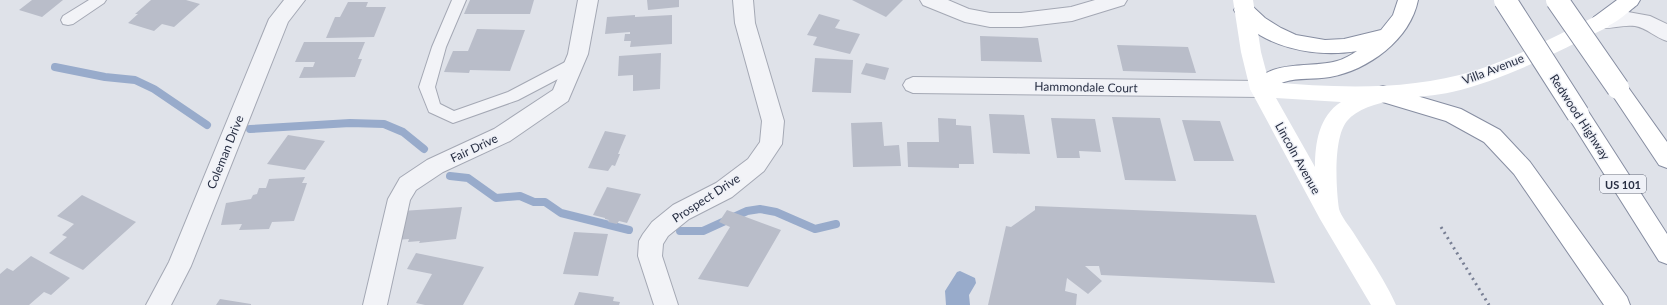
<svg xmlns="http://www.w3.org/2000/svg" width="1667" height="305" font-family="Lato,sans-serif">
  <rect width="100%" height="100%" fill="#dfe2e9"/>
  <path fill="#98abcb" d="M960,271L975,278L976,283L969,295L970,305H946L945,291L957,272Z"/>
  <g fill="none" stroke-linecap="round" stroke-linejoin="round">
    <path stroke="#98abcb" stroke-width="8" d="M55,67L105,77L135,80L154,89L207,125
      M250,129L350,123L384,124L403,132L424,149
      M450,176L468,178L496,198L520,196L534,202H545L561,213L629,230
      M680,231H703L747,211L760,209L776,212L815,229L836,224"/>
  </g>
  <path fill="#b9bdc9" d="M32,0H63L42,17L19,10Z
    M151,0H186L200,4L174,27L162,24L154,31L128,23L138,14H135Z
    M470,0H534L530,14H464Z
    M647,0H679V7L648,10Z
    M852,0H903L886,17Z
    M348,2H368L366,7H386L374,37L326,38L335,17H340Z
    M819,14L840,20L835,28L860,34L850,54L813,45L817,37L807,35Z
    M635,15V17L672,15V44L630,47L631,41H624L625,34H630V32L605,34L607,17Z
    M477,29L525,30L510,71L470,70L469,73L444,72L453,51H468Z
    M980,36L1038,38L1042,62L981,61Z
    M304,42H365L358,59H362L355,77L299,78L304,67H313L315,62H295Z
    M1117,45L1188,47L1196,73L1123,71Z
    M661,53L660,89L633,91V75L618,76L619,56Z
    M815,58L853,60L851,93L812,92Z
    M866,63L889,68L885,80L861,74Z
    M989,114L1024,115L1030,154L993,153Z
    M1112,117L1160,118L1176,181L1125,180Z
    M938,118L956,119V125L971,126L974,164H959V168L908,167L907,142H939Z
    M1051,118L1095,119L1101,152L1079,151L1080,158H1057Z
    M1182,120L1220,121L1234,161H1194Z
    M882,122L884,146L899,145L901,166L853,167L851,123Z
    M605,131L626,135L618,154H620L615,166L612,165L608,171L588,168Z
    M288,135L325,141L305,170L267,164Z
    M305,177L302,183H307L294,221L272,222L269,229L239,230L242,224L221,225L226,203L251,199L253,195L257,194L259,188H266L269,179Z
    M607,187L641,194L627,223L619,221L617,224L608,222L609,220L605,219V218L593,215Z
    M82,195L136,222L83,270L49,253L67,237L62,235L74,224L57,216Z
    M1035,206L1256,215L1275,283L1101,275L1099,266H1085L1102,281L1088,294L1067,278L1065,291L1077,294L1076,305H988L1006,226L1011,227L1035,210Z
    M462,207L456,239L419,243L420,241L408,242L409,239L396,240L402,211Z
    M727,210L781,230L748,287L698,279L730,227L719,222Z
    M574,232L608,234L598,276L563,274Z
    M416,253L484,267L463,305H425L416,303L432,274L407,269Z
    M31,256L70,278L51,295L44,292L29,305H0V274L7,268L13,271Z
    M579,292L614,297L613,301L620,302L619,305H574Z
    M220,299L251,304V305H216Z"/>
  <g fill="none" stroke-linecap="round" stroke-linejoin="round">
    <g stroke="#a4a8b4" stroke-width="2">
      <path id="service" d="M89,0H106L104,3L73,24L68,25L63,24L61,20L63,16Z
        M452,0H466L446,47L435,87L440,104L454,111L508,92L569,60L574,59L579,60L581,64L579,68L518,100L453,123L429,112L419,87L432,47Z"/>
    </g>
    <g stroke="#a4a8b4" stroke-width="2">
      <path id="minor" d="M284,0H305L288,22L191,266L171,305H146L169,262L269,19Z
        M578,0H598L588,54L568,101L510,141L443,172L416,190L410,200L387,305H363L388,199L400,178L427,160L494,129L553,90L568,54Z
        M733,0H753L755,23L784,121L782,144L764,171L732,197L689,219L668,236L663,244L662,256L678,305H654L638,256L639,241L643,234L652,222L673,205L716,183L748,159L760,142L762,121L735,23Z
        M920,0H948L969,9L990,13H1021L1071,7L1095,0H1127L1124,5L1072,21L1021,27H990L965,22L923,5Z
        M913,77L1260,81L1267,84L1270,89L1267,94L1260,97L913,93L906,90L903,85L906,80Z"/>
    </g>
    <g stroke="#a4a8b4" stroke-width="2">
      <path id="tertiary" d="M1628,12L1650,16L1667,24V41C1656,38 1647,28 1635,26C1621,24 1607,31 1594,27L1591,22L1594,17L1610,13Z"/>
    </g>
    <g stroke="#868da1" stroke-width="2">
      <path id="motorway" d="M1398,0H1418C1410,40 1368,70 1330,77C1315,80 1299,77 1284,82C1270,87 1270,100 1253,94L1250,89C1267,58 1309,69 1337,61C1344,59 1351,55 1357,51C1317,58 1257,48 1234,10L1237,5L1244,3L1251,5L1265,18L1281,28L1296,35L1325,40L1344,39L1381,30L1393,15Z
        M1617,0H1640L1637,5C1625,14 1610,31 1594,27L1591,22L1594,17Z
        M1618,80L1625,83L1667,142V168L1659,165L1611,93L1608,88L1611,83Z
        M1383,86L1461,109L1500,130L1530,162L1627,297L1630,305H1604L1514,174L1484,142L1446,121L1376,100L1373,94L1376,88Z
        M1578,106L1586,108L1667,234V264L1659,261L1570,120L1567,114L1570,108Z"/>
    </g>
    <use href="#service" fill="#f2f3f7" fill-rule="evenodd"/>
    <use href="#minor" fill="#f2f3f7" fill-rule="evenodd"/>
    <use href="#tertiary" fill="#f2f3f7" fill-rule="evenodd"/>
    <path fill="#fff" fill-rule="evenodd" d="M1233,0H1253L1261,52L1269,82C1337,88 1408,91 1474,71C1516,58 1555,36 1594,17L1601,15L1608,17L1611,22L1608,27C1557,52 1507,79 1452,92C1422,99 1367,97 1347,121C1333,138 1336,188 1339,209C1341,216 1349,226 1353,232C1368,256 1385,280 1396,305H1371L1320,219L1250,89L1241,52ZM1276,98L1341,102C1319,116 1315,143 1315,167Z"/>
    <use href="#motorway" fill="#fff" fill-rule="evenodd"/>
    <path stroke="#787f94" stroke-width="3" stroke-dasharray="2 4" stroke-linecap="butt" d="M1441,227L1489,305"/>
    <g stroke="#868da1" stroke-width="24" stroke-linecap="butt">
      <path id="motorway-bridge" d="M1505,0L1578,114
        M1557,0L1618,88"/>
    </g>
    <use href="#motorway-bridge" stroke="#fff" stroke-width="22"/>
  </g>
  <g text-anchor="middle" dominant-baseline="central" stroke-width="3" stroke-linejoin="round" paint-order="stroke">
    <rect fill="#eff1f7" stroke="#636878" stroke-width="1" x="1600" y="175" width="46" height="18" rx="3"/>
    <g font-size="11" font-weight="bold" fill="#272e42">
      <text x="1623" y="184">US 101</text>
    </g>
    <g font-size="12" fill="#272e42" stroke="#eff1f7">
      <text transform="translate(1493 69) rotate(-21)">Villa Avenue</text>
      <text transform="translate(1086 87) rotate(1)">Hammondale Court</text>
      <text transform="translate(1580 117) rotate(57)">Redwood Highway</text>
      <text transform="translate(474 148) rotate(-25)">Fair Drive</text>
      <text transform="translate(225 152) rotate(-68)">Coleman Drive</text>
      <text transform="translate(1298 158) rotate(61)">Lincoln Avenue</text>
      <text transform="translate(706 198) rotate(-33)">Prospect Drive</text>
    </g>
  </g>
</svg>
